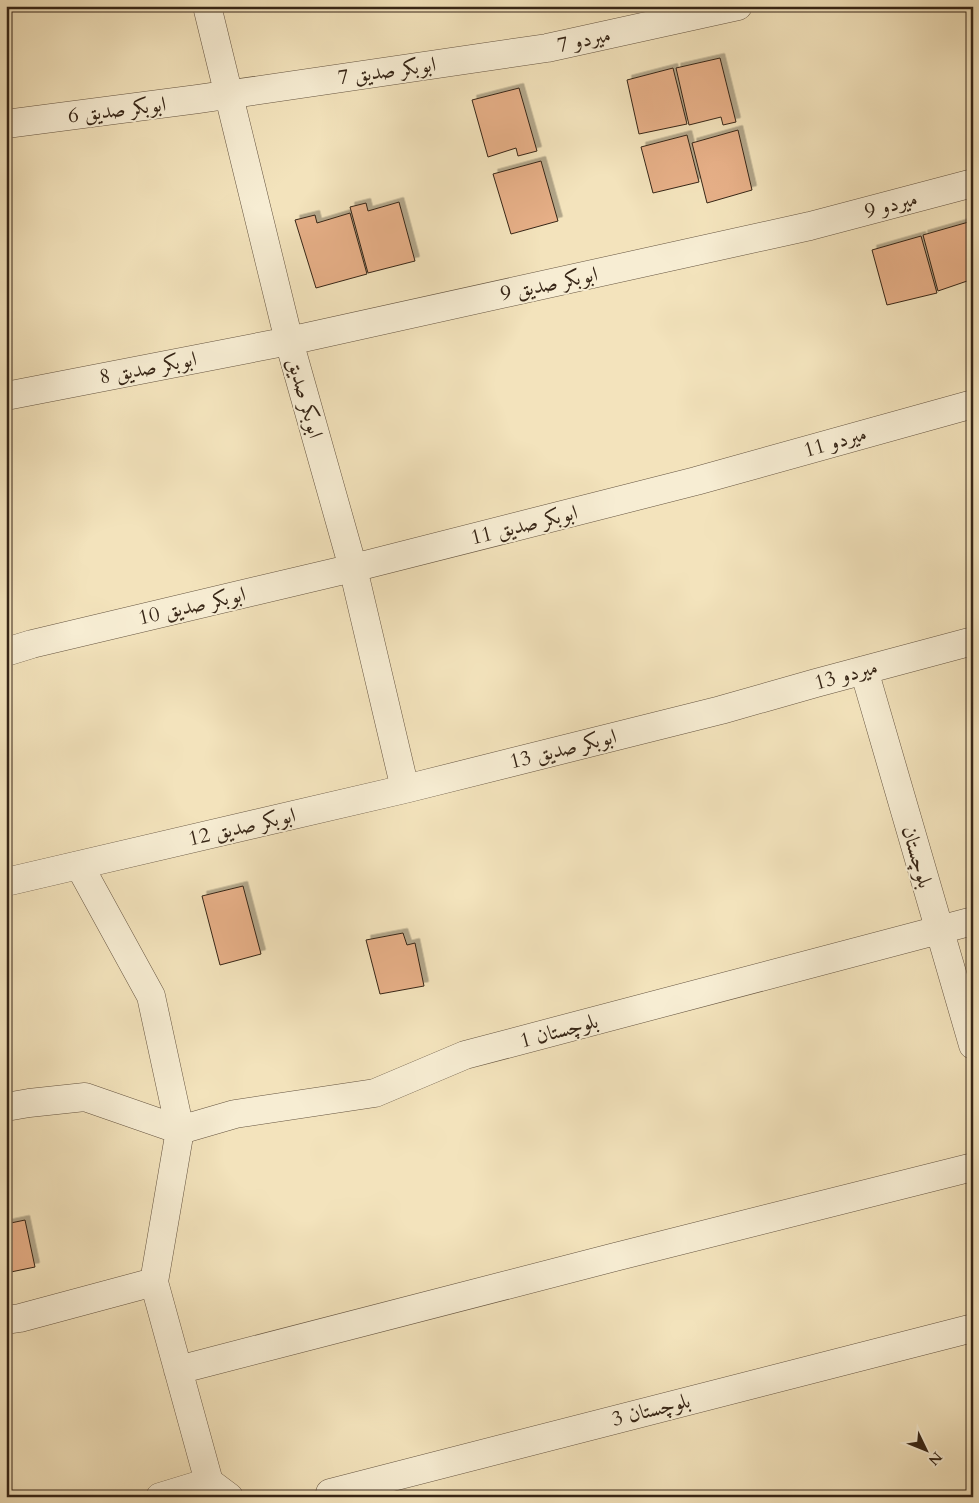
<svg xmlns="http://www.w3.org/2000/svg" width="979" height="1503" font-family="Cardo,Amiri,serif">
  <defs>
    <filter id="shadow"><feDropShadow dx="4.5" dy="-4.5" stdDeviation="0" flood-color="#0004"/></filter>
  </defs>
  <rect width="100%" height="100%" fill="#f3e3bc"/>
  <filter id="stains"><feTurbulence type="fractalNoise" baseFrequency=".004" numOctaves="4"/><feColorMatrix values="0 0 0 0 .2 0 0 0 0 .09 0 0 0 0 .02 0 0 0 .5 -.17"/></filter>
  <radialGradient id="worn" r=".72"><stop offset=".6" stop-color="#630" stop-opacity="0"/><stop offset="1" stop-color="#630" stop-opacity=".3"/></radialGradient>
  <path fill="#e6af87" stroke="#362516" filter="url(#shadow)" d="M720,58L736,122L723,125L721,117L689,125L676,68Z
    M673,68L687,124L639,134L627,80Z
    M519,88L537,151L518,156L516,148L488,157L472,100Z
    M738,130L752,190L707,203L692,143Z
    M687,135L699,182L653,193L641,147Z
    M541,161L558,221L511,234L493,174Z
    M399,202L415,261L368,273L350,207L366,203L368,211Z
    M350,213L367,274L316,288L295,220L315,215L317,223Z
    M972,221L973,279L938,291L923,235Z
    M921,236L937,293L887,305L872,250Z
    M243,886L261,954L220,965L202,896Z
    M403,933L407,945L415,943L424,986L380,994L366,940Z
    M25,1220L35,1267L6,1273V1224Z"/>
  <g fill="none" stroke-linecap="round" stroke-linejoin="round">
    <g stroke="#655440" stroke-width="29">
      <path id="minor" d="M207,6L289,341L353,568L405,789
        M6,124L198,99L547,48L738,6
        M6,396L289,341L810,226L973,183
        M6,652L32,644L353,568L696,481L973,404
        M864,670L973,1045
        M79,865L151,996L180,1130L154,1282L209,1482L229,1497
        M6,882L405,789L721,710L816,683L973,641
        M6,1107L29,1103L85,1097L180,1130
        M180,1130L235,1114L375,1093L465,1055L973,921
        M6,1320L20,1318L154,1282
        M178,1370L615,1257L973,1167
        M330,1493L973,1328
        M160,1497L209,1482"/>
    </g>
    <use href="#minor" stroke="#f7edd3" stroke-width="28"/>
  </g>
  <g text-anchor="middle" dominant-baseline="central" stroke-width="4" stroke-linejoin="round" paint-order="stroke">
    <g font-size="21" fill="#362516" stroke="#f7edd3">
      <text transform="translate(584 40) rotate(-12)">میردو 7</text>
      <text transform="translate(387 71) rotate(-8)">ابوبکر صدیق 7</text>
      <text transform="translate(117 110) rotate(-7)">ابوبکر صدیق 6</text>
      <text transform="translate(891 205) rotate(-15)">میردو 9</text>
      <text transform="translate(549 284) rotate(-12)">ابوبکر صدیق 9</text>
      <text transform="translate(148 368) rotate(-11)">ابوبکر صدیق 8</text>
      <text transform="translate(305 398) rotate(74)">ابوبکر صدیق</text>
      <text transform="translate(835 442) rotate(-16)">میردو 11</text>
      <text transform="translate(524 525) rotate(-14)">ابوبکر صدیق 11</text>
      <text transform="translate(192 606) rotate(-13)">ابوبکر صدیق 10</text>
      <text transform="translate(846 675) rotate(-15)">میردو 13</text>
      <text transform="translate(563 749) rotate(-14)">ابوبکر صدیق 13</text>
      <text transform="translate(242 827) rotate(-13)">ابوبکر صدیق 12</text>
      <text transform="translate(917 857) rotate(74)">بلوچستان</text>
      <text transform="translate(559 1031) rotate(-15)">بلوچستان 1</text>
      <text transform="translate(651 1410) rotate(-14)">بلوچستان 3</text>
    </g>
  </g>
  <rect width="979" height="1503" fill="none" stroke="#f3e3bc" stroke-width="25"/>
  <rect x="8" y="8" width="964" height="1488" fill="none" stroke="#362516" stroke-width="2.5"/>
  <rect x="12" y="12" width="954" height="1478" fill="none" stroke="#362516"/>
  <g transform="translate(926 1450) rotate(133)" stroke="#f7edd3" stroke-width="4" paint-order="stroke">
  <path d="M0-4L9 19L0 12L-9 19Z" fill="#362516"/>
  <text y="-8" font-size="14" font-weight="bold" text-anchor="middle" fill="#362516">N</text>
  </g>
  <rect width="100%" height="100%" filter="url(#stains)"/>
  <rect width="100%" height="100%" fill="url(#worn)"/>
</svg>
